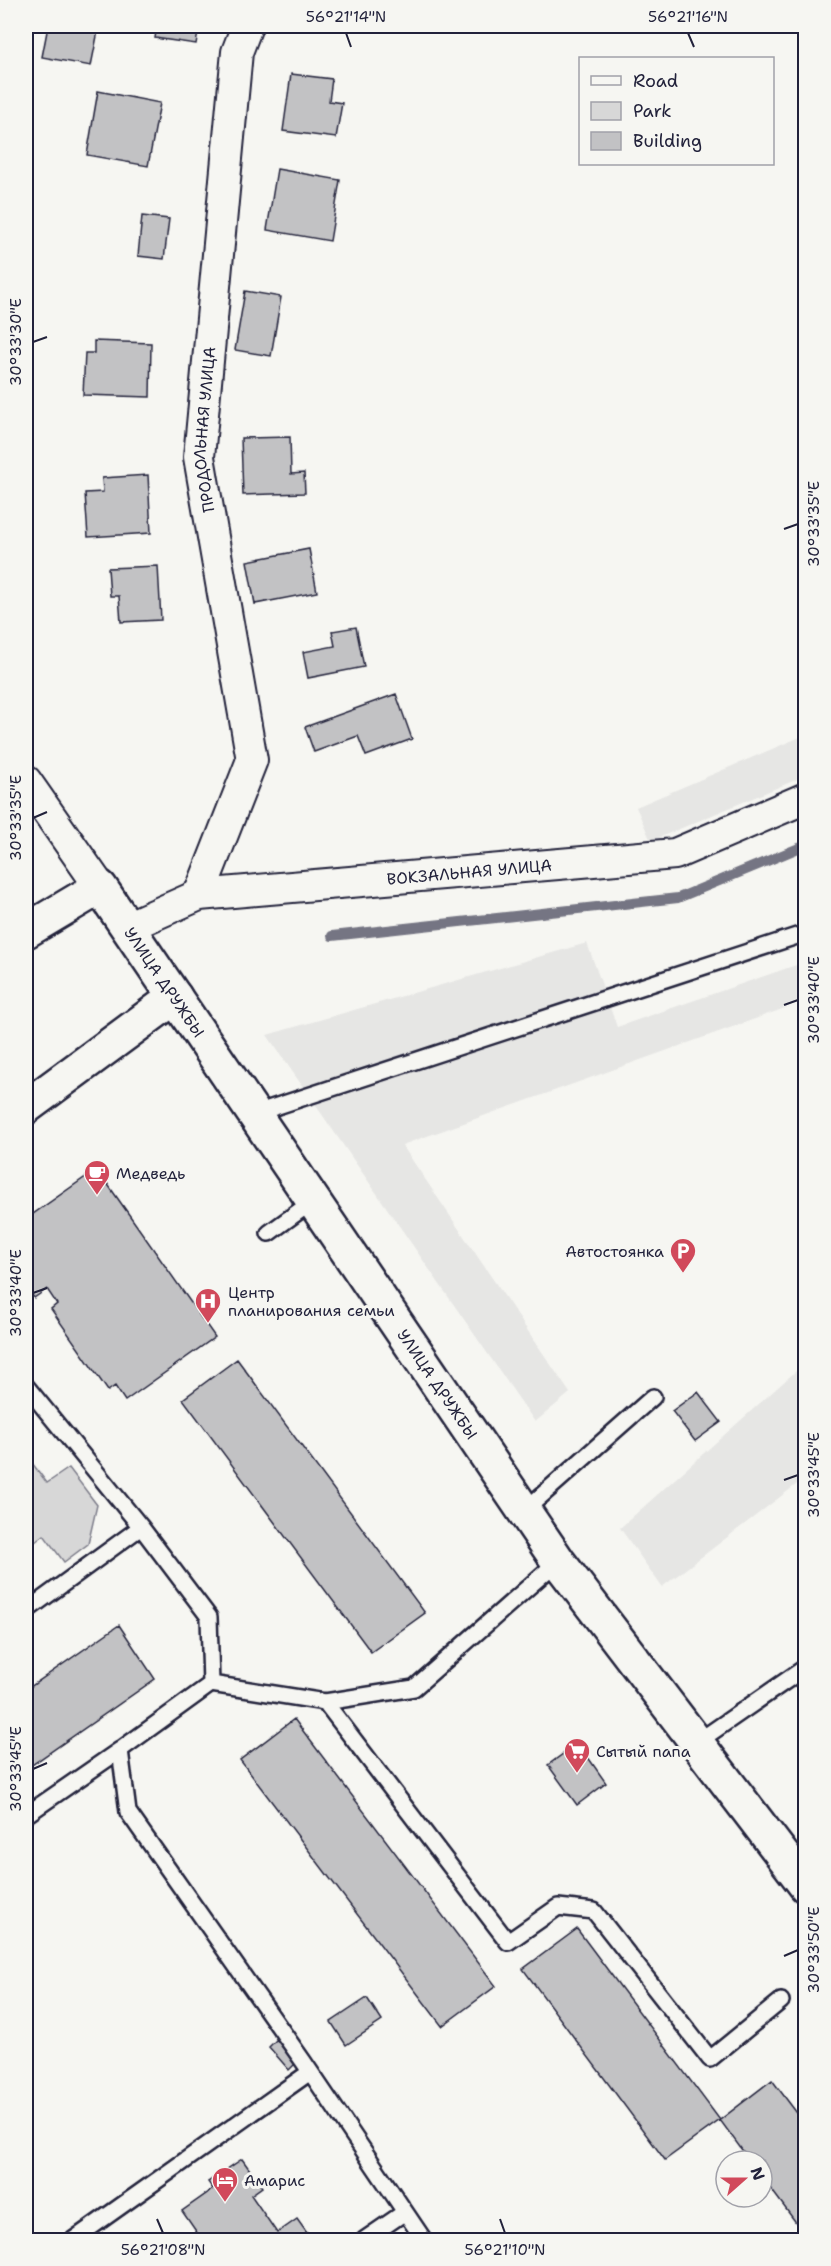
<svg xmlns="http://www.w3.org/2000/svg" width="831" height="2266" font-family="'Shantell Sans',sans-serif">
  <rect width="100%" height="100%" fill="#f6f6f2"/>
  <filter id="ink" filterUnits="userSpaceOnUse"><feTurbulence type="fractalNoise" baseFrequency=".0167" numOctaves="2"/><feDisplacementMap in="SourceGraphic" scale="12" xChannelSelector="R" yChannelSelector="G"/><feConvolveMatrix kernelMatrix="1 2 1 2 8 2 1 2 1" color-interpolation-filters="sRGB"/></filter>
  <g filter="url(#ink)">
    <path fill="#e6e6e4" d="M805,735V776L651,841L636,807Z
      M587,943L617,1027L805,962V1001L402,1145L570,1393L535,1422L267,1035Z
      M805,1363V1478L662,1587L620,1528Z"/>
    <path fill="#d7d7d7" stroke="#7c7c89" stroke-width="1.5" d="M26,1455L47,1483L69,1468L97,1505L88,1544L64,1562L44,1535L26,1549Z"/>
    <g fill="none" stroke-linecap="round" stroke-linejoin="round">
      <path stroke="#757583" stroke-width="10" d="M332,936L678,898L806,845"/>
    </g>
    <path fill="#c2c2c4" stroke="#22223b" stroke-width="1.5" d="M48,26H71L98,31L91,66L42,57Z
      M157,26H199L196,44L155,38Z
      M291,74L332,79L329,101L342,103L336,138L283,131Z
      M98,91L160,103L148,166L87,155Z
      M277,169L340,180L330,241L267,230Z
      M142,216L169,219L164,259L138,256Z
      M245,291L281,297L271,356L235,350Z
      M94,341L151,343L150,397L83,395L85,353H94Z
      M290,437L291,474L304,473L305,493L243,495L241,438Z
      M148,475L151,533L88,537L85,493L103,492L102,478Z
      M309,549L317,592L255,604L247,561Z
      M158,566L161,620L121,622L119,596H110L108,568Z
      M356,627L364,667L308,678L303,652L335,646L332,631Z
      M396,694L412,739L366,756L358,736L314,752L305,727Z
      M97,1169L215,1337L125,1401L115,1386L108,1391L51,1309L57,1304L47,1289L34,1298L26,1286V1219Z
      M237,1359L425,1613L371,1652L183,1399Z
      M698,1392L721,1422L695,1441L672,1411Z
      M119,1625L155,1679L26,1769V1690Z
      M294,1719L496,1986L442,2026L240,1760Z
      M578,1743L606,1783L577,1805L548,1765Z
      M577,1929L720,2120L665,2160L523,1969Z
      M367,1998L382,2021L346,2045L331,2022Z
      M277,2039L297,2062L289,2070L269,2047Z
      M772,2080L806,2125V2236L762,2177V2161H750L720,2120Z
      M242,2159L262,2187L251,2195L277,2233L297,2219L312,2240H202L182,2211L213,2189L208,2182Z"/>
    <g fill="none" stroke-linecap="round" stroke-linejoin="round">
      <g stroke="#22223b" stroke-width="20">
        <path id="service" d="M253,1114L806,933
          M269,1233L313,1201
          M26,1386L141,1527L209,1617L211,1684
          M524,1511L653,1397
          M26,1611L141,1527
          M325,1702L508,1942L558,1907L594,1911L710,2059L781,2001
          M696,1743L806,1667
          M26,1815L120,1750
          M73,2240L310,2072
          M364,2240L405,2212
          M424,2240L303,2061L128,1812L120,1750L211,1684L325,1702L414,1688L558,1561"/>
      </g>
      <g stroke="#22223b" stroke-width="34">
        <g id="minor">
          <path d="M26,781L100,887"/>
          <path id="s1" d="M199,895L252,760L199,457L237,52L247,26"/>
          <path id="s2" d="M127,927L199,895L675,854L806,798"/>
        </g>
      </g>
      <g stroke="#22223b" stroke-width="38">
        <g id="tertiary">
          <path id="s3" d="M26,931L100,887L558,1561L806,1886"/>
          <path d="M26,1107L175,997"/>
        </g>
      </g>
      <use href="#service" stroke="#f6f6f2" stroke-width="15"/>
      <use href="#minor" stroke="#f6f6f2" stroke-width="30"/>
      <use href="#tertiary" stroke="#f6f6f2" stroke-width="33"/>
    </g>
  </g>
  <path fill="none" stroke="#22223b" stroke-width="2" d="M346,33L351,47M688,33L694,47M33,342L47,337M784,529L798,524M33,818L47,812M784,1005L798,1000M33,1293L47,1288M784,1480L798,1475M33,1769L47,1763M784,1956L798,1950M157,2219L163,2233M500,2219L505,2233"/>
  <defs>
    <g id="cafe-pin" transform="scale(1.35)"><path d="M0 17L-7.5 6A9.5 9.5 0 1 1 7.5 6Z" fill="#d1495b" stroke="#f6f6f2"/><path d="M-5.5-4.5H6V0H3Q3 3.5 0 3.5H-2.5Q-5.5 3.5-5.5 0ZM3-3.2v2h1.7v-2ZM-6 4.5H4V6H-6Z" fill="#fff"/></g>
    <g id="parking-pin" transform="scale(1.35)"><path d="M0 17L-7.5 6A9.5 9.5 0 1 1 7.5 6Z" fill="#d1495b" stroke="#f6f6f2"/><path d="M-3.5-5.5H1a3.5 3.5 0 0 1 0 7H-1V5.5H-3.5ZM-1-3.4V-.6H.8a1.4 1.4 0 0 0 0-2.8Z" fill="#fff"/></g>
    <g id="hospital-pin" transform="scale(1.35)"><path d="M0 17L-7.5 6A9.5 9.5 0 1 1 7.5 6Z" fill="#d1495b" stroke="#f6f6f2"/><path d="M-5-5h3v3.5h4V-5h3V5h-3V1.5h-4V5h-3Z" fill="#fff"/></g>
    <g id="supermarket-pin" transform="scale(1.35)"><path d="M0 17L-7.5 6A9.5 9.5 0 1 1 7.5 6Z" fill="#d1495b" stroke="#f6f6f2"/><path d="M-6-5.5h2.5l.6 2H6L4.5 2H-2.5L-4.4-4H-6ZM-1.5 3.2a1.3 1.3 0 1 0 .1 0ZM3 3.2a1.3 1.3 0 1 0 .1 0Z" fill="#fff"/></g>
    <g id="hotel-pin" transform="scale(1.35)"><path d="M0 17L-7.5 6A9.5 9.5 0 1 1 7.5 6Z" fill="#d1495b" stroke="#f6f6f2"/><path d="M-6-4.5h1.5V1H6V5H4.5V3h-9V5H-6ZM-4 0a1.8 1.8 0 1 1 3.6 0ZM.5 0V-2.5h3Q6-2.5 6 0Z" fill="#fff"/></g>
  </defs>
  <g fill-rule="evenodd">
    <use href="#cafe-pin" x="97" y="1173"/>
    <use href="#parking-pin" x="683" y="1251"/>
    <use href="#hospital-pin" x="208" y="1301"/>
    <use href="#supermarket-pin" x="577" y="1751"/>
    <use href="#hotel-pin" x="225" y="2180"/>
  </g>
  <g text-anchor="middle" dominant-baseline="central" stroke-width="6" stroke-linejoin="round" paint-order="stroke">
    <g font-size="16" fill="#22223b" stroke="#f6f6f2">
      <text stroke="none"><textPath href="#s1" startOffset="480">ПРОДОЛЬНАЯ УЛИЦА</textPath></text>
      <text stroke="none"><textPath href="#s2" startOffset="350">ВОКЗАЛЬНАЯ УЛИЦА</textPath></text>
      <text stroke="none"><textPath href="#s3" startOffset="201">УЛИЦА ДРУЖБЫ</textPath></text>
      <text stroke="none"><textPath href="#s3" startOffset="687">УЛИЦА ДРУЖБЫ</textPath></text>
    </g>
    <g font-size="16" fill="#22223b" stroke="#f6f6f2" text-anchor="start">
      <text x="116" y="1173">Медведь</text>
      <text x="664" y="1251" text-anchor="end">Автостоянка</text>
      <text x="228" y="1292">Центр<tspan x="228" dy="18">планирования семьи</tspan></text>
      <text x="596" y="1751">Сытый папа</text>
      <text x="244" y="2180">Амарис</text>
    </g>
  </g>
  <rect width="831" height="2266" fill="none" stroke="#f6f6f2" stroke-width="66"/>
  <rect x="579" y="57" width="195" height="108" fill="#f6f6f2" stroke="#a1a1a9" stroke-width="1.5"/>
  <rect x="591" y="76" width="30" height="9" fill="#f6f6f2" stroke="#a1a1a9" stroke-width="1.5"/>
  <text x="633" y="87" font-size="18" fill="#22223b">Road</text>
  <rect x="591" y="102" width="30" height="18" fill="#d7d7d7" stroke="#a1a1a9" stroke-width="1.5"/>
  <text x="633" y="117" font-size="18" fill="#22223b">Park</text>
  <rect x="591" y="132" width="30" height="18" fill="#c2c2c4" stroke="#a1a1a9" stroke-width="1.5"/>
  <text x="633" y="147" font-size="18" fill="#22223b">Building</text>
  <g transform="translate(744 2179) rotate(69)"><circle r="28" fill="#f6f6f2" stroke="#a1a1a9" stroke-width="1.5"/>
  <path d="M0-4.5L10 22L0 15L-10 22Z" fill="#d1495b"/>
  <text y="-9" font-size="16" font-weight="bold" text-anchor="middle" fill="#22223b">N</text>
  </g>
  <rect x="33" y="33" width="765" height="2200" fill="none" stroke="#22223b" stroke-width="2"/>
  <g font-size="15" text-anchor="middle" fill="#22223b">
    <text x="346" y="22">56°21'14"N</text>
    <text x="688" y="22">56°21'16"N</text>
    <text transform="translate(16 342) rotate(-90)" y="5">30°33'30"E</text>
    <text transform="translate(814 524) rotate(-90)" y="5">30°33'35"E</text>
    <text transform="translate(16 818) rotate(-90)" y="5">30°33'35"E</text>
    <text transform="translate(814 1000) rotate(-90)" y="5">30°33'40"E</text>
    <text transform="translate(16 1293) rotate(-90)" y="5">30°33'40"E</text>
    <text transform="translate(814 1475) rotate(-90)" y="5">30°33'45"E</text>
    <text transform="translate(16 1769) rotate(-90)" y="5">30°33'45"E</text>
    <text transform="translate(814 1950) rotate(-90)" y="5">30°33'50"E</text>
    <text x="163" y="2255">56°21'08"N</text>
    <text x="505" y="2255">56°21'10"N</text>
  </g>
</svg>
